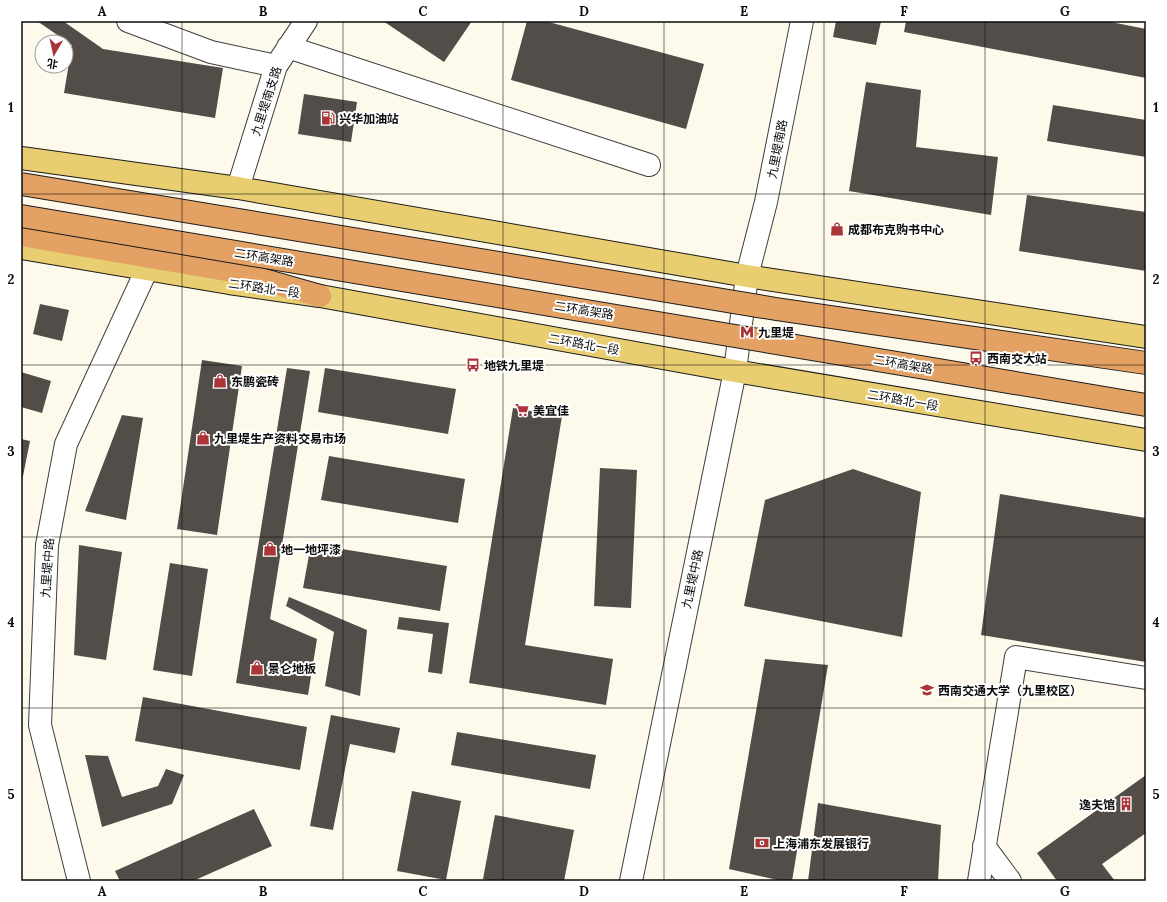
<svg xmlns="http://www.w3.org/2000/svg" width="1167" height="902" font-family="Lora,'Noto Sans SC',serif">
  <rect width="100%" height="100%" fill="#fdfaec"/>
  <path fill="#524d49" d="M37,21H63L103,49L223,68L215,118L64,93L72,45Z
    M383,21H472L444,62Z
    M527,21H545L704,64L686,129L511,80Z
    M836,21H881L876,45L833,37Z
    M906,21H1106L1146,29V78L904,32Z
    M866,82L921,90L916,147L998,157L991,215L849,191Z
    M304,94L357,102L351,142L298,134Z
    M1053,105L1146,120V157L1047,141Z
    M1027,195L1146,212V271L1019,251Z
    M40,304L69,310L62,341L33,334Z
    M202,360L242,366L217,535L177,529Z
    M287,368L310,371L270,619L317,639L308,695L236,683Z
    M325,368L456,389L448,434L318,412Z
    M21,372L51,381L42,413L21,407Z
    M513,408L562,416L525,645L613,659L606,705L469,683Z
    M122,415L143,418L126,520L85,511Z
    M21,439L30,441L22,481H21Z
    M329,456L465,479L458,523L321,500Z
    M600,468L637,470L631,608L594,606Z
    M853,469L921,492L902,637L744,606L765,500Z
    M1000,494L1146,518V662L981,635Z
    M311,544L447,566L440,611L303,588Z
    M79,545L122,552L106,660L74,655Z
    M170,563L208,569L192,676L153,670Z
    M289,597L367,630L360,696L325,686L334,632L286,606Z
    M399,617L449,623L442,674L428,672L433,634L397,629Z
    M765,659L828,665L792,881H782L729,869Z
    M143,697L307,727L300,770L135,741Z
    M331,715L400,728L395,753L350,744L333,830L310,826Z
    M457,732L596,755L590,789L451,765Z
    M85,755L108,756L122,797L158,786L166,769L184,775L172,804L102,827Z
    M1146,775V833L1102,864L1115,881H1057L1037,853Z
    M412,791L461,801L446,880L397,871Z
    M818,803L941,825L938,881H808Z
    M254,809L272,846L193,881H120L115,871Z
    M495,815L574,830L564,881H494L483,879Z"/>
  <g fill="none" stroke-linecap="round" stroke-linejoin="round">
    <g stroke="#3e3e3e" stroke-width="24">
      <path id="minor" d="M128,21L211,52L276,66
        M288,47L649,165
        M238,188L276,66L306,21
        M984,846L1010,881
        M79,881L40,725L47,545L66,444L147,269
        M631,881L735,371L747,276L766,202L802,21
        M979,881L1016,657L1146,678"/>
    </g>
    <g stroke="#1c1c1c" stroke-width="24">
      <path id="major" d="M21,158L238,188L747,276L1146,337
        M21,248L229,283L320,296L735,371L1146,440"/>
    </g>
    <g stroke="#1c1c1c" stroke-width="24">
      <path id="highway" d="M21,235L232,271L320,296"/>
    </g>
    <use href="#minor" stroke="#fff" stroke-width="22"/>
    <use href="#major" stroke="#e8ce70" stroke-width="22"/>
    <use href="#highway" stroke="#e3a163" stroke-width="22"/>
    <g stroke="#1c1c1c" stroke-width="24" stroke-linecap="butt">
      <path id="highway-bridge" d="M21,184L776,309L1146,363
        M21,216L1146,405"/>
    </g>
    <use href="#highway-bridge" stroke="#e3a163" stroke-width="22"/>
  </g>
  <path fill="none" stroke="#0b0b0b" stroke-width="1" stroke-opacity="0.55" d="M182,21V881M343,21V881M503,21V881M664,21V881M824,21V881M985,21V881M21,194H1146M21,365H1146M21,537H1146M21,708H1146"/>
  <defs>
    <g id="fuel-bare" transform="scale(1.08)"><path d="M-5.5-6h7V0h2V4h1.3V-2.5L3-4.5l.8-.8L6-3V5H2.5V1h-1V6h-7ZM-4.2-4.7v3.2H.2V-4.7Z" fill="#aa3437" stroke="#fff" stroke-width="2.5" paint-order="stroke"/></g>
    <g id="shop-bare" transform="scale(1.08)"><path d="M-5-2.5h2.3a2.7 3.5 0 0 1 5.4 0H5L5.5 6h-11ZM-1.5-2.5h3a1.5 2.3 0 0 0-3 0Z" fill="#aa3437" stroke="#fff" stroke-width="2.5" paint-order="stroke"/></g>
    <g id="metro-bare" transform="scale(1.08)"><path d="M-5.5 5V-5H-3L0 0L3-5H5.5V5H3V-.5L0 4L-3-.5V5Z" fill="#aa3437" stroke="#fff" stroke-width="2.5" paint-order="stroke"/></g>
    <g id="bus-bare" transform="scale(1.08)"><path d="M-5-6H5V4H4V6H2V4H-2V6H-4V4H-5ZM-3.5-4V0h7V-4ZM-3.5 1.2v1.5H-2V1.2ZM2 1.2v1.5H3.5V1.2Z" fill="#aa3437" stroke="#fff" stroke-width="2.5" paint-order="stroke"/></g>
    <g id="supermarket-bare" transform="scale(1.08)"><path d="M-6-5.5h2.5l.6 2H6L4.5 2H-2.5L-4.4-4H-6ZM-1.5 3.2a1.3 1.3 0 1 0 .1 0ZM3 3.2a1.3 1.3 0 1 0 .1 0Z" fill="#aa3437" stroke="#fff" stroke-width="2.5" paint-order="stroke"/></g>
    <g id="university-bare" transform="scale(1.08)"><path d="M0-5L7-2L0 1L-7-2ZM-4 1L0 2.5L4 1V4Q0 6-4 4Z" fill="#aa3437" stroke="#fff" stroke-width="2.5" paint-order="stroke"/></g>
    <g id="building-bare" transform="scale(1.08)"><path d="M-4-6H4V6H1V3H-1V6H-4ZM-2.5-4.3h1.7v1.8h-1.7ZM.8-4.3h1.7v1.8H.8ZM-2.5-1h1.7V.8h-1.7ZM.8-1h1.7V.8H.8Z" fill="#aa3437" stroke="#fff" stroke-width="2.5" paint-order="stroke"/></g>
    <g id="bank-bare" transform="scale(1.08)"><path d="M-6-4H6V4H-6ZM0-2.3a2.3 2.3 0 1 0 0 4.6a2.3 2.3 0 1 0 0-4.6Z" fill="#aa3437" stroke="#fff" stroke-width="2.5" paint-order="stroke"/></g>
  </defs>
  <g fill-rule="evenodd">
    <use href="#fuel-bare" x="328" y="118"/>
    <use href="#shop-bare" x="837" y="229"/>
    <use href="#metro-bare" x="747" y="332"/>
    <use href="#bus-bare" x="976" y="358"/>
    <use href="#bus-bare" x="473" y="365"/>
    <use href="#shop-bare" x="220" y="381"/>
    <use href="#supermarket-bare" x="522" y="410"/>
    <use href="#shop-bare" x="203" y="438"/>
    <use href="#shop-bare" x="270" y="549"/>
    <use href="#shop-bare" x="257" y="668"/>
    <use href="#university-bare" x="927" y="690"/>
    <use href="#building-bare" x="1126" y="804"/>
    <use href="#bank-bare" x="762" y="843"/>
  </g>
  <g text-anchor="middle" dominant-baseline="central" stroke-width="4" stroke-linejoin="round" paint-order="stroke">
    <g font-size="12" fill="#0b0b0b" stroke="#fff">
      <text transform="translate(266 101) rotate(-72)">九里堤南支路</text>
      <text transform="translate(777 149) rotate(-79)">九里堤南路</text>
      <text transform="translate(264 257) rotate(9)">二环高架路</text>
      <text transform="translate(264 288) rotate(8)">二环路北一段</text>
      <text transform="translate(584 310) rotate(9)">二环高架路</text>
      <text transform="translate(584 344) rotate(10)">二环路北一段</text>
      <text transform="translate(903 364) rotate(10)">二环高架路</text>
      <text transform="translate(903 400) rotate(10)">二环路北一段</text>
      <text transform="translate(47 568) rotate(-86)">九里堤中路</text>
      <text transform="translate(692 579) rotate(-78)">九里堤中路</text>
    </g>
    <g font-size="12" font-weight="bold" fill="#0b0b0b" stroke="#fff" text-anchor="start">
      <text x="339" y="118">兴华加油站</text>
      <text x="848" y="229">成都布克购书中心</text>
      <text x="758" y="332">九里堤</text>
      <text x="987" y="358">西南交大站</text>
      <text x="484" y="365">地铁九里堤</text>
      <text x="231" y="381">东鹏瓷砖</text>
      <text x="533" y="410">美宜佳</text>
      <text x="214" y="438">九里堤生产资料交易市场</text>
      <text x="281" y="549">地一地坪漆</text>
      <text x="268" y="668">景仑地板</text>
      <text x="938" y="690">西南交通大学（九里校区）</text>
      <text x="1115" y="804" text-anchor="end">逸夫馆</text>
      <text x="773" y="843">上海浦东发展银行</text>
    </g>
  </g>
  <rect width="1167" height="902" fill="none" stroke="#ffffff" stroke-width="44"/>
  <g transform="translate(54 54) rotate(189)"><circle r="19" fill="#ffffff" stroke="#9d9d9d"/>
  <path d="M0-3L7 15L0 10L-7 15Z" fill="#aa3437"/>
  <text y="-6" font-size="11" font-weight="bold" text-anchor="middle" fill="#0b0b0b">北</text>
  </g>
  <rect x="22" y="22" width="1123" height="858" fill="none" stroke="#0b0b0b" stroke-width="1.5"/>
  <g font-size="13" text-anchor="middle" font-weight="bold" fill="#0b0b0b">
    <text x="102" y="16">A</text>
    <text x="263" y="16">B</text>
    <text x="423" y="16">C</text>
    <text x="584" y="16">D</text>
    <text x="744" y="16">E</text>
    <text x="904" y="16">F</text>
    <text x="1065" y="16">G</text>
    <text x="11" y="112">1</text>
    <text x="1156" y="112">1</text>
    <text x="11" y="284">2</text>
    <text x="1156" y="284">2</text>
    <text x="11" y="456">3</text>
    <text x="1156" y="456">3</text>
    <text x="11" y="627">4</text>
    <text x="1156" y="627">4</text>
    <text x="11" y="799">5</text>
    <text x="1156" y="799">5</text>
    <text x="102" y="896">A</text>
    <text x="263" y="896">B</text>
    <text x="423" y="896">C</text>
    <text x="584" y="896">D</text>
    <text x="744" y="896">E</text>
    <text x="904" y="896">F</text>
    <text x="1065" y="896">G</text>
  </g>
</svg>
